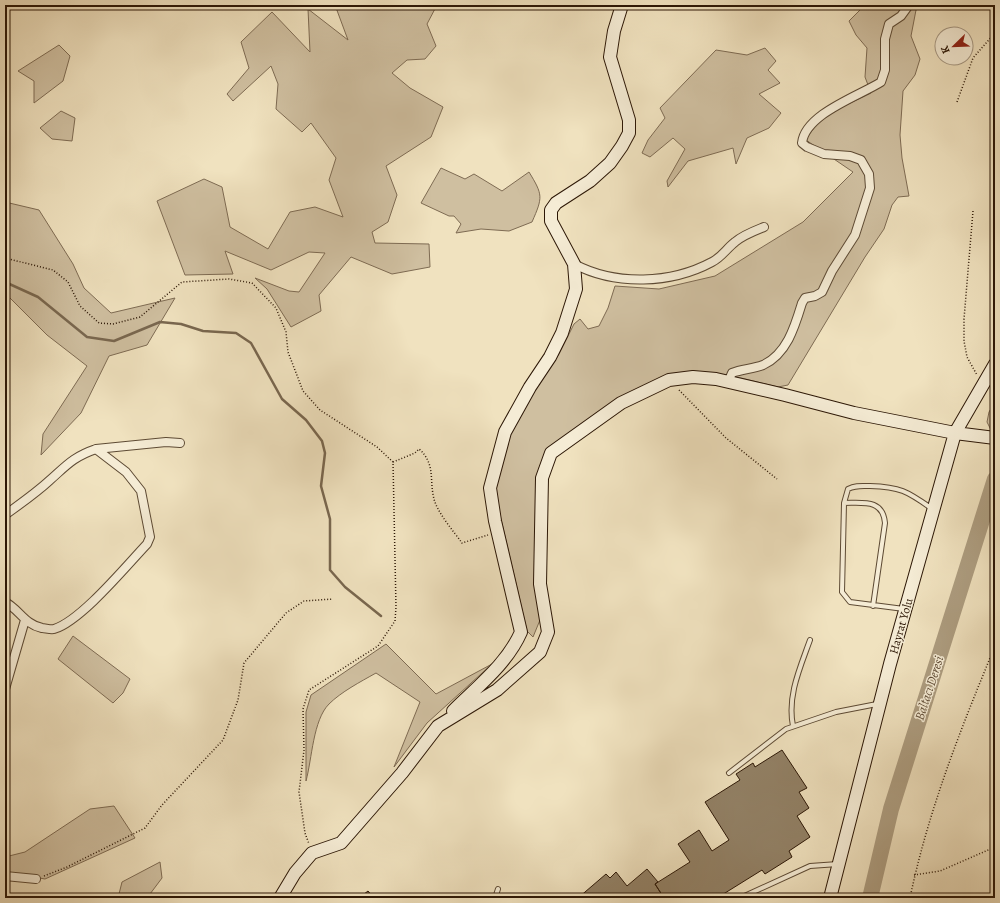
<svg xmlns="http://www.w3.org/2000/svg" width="1000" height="903" font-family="Alegreya,serif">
  <rect width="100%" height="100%" fill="#f0e2bf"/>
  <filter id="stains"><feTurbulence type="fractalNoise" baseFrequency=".005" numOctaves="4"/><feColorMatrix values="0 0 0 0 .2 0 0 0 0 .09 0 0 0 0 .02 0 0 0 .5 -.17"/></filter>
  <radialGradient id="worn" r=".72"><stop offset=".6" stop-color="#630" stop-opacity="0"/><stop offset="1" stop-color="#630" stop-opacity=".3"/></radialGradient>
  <path fill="#cfbfa0" stroke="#7e6b53" d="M335,5H437L427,24L436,46L425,59L407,60L392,73L410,88L443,107L431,137L386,166L397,195L388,222L372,232L375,243L429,244L430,267L392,274L351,257L319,295L321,311L291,327L267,289L255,278L289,291L299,292L325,253L309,252L271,270L225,251L233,274L185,275L157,201L204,179L222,187L230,227L268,249L290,212L315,207L343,217L329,180L336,158L311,123L302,132L276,109L278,84L271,66L233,101L227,94L249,68L241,42L272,12L310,52L308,9L348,40Z
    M865,5H924L916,10L911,36L920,59L915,75L903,91L900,135L902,158L909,196L898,197L892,205L884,229L865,257L788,385L778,387L741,378L695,372L669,375L550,446L539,468L537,510L540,620L533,637L527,631L494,489L506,440L524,407L559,354L574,324L580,319L588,329L599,326L608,308L615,286L659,289L715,276L803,222L853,172L806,140C819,115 847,105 871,93L865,77L867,48L856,35L849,21Z
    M59,45L70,56L63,81L34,103V81L18,71Z
    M765,48L776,61L768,70L780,83L759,94L781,113L769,128L747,138L736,164L733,148L688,161L668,187L667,181L685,149L673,138L650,157L642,153L648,140L665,118L660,108L716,50L747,55Z
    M61,111L75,118L72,141L52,139L40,128Z
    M441,168L465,179L474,174L502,191L529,172C543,195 543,197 532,222L509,231L481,229L456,233L461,224L454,216H449L421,203Z
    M5,202L39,210L73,264L84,288L111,313L175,298L147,345L109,356L81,413L41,455L43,434L87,366L47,335L5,293Z
    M995,402V431L991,430L987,422L989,412Z
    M73,636L130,679L123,693L113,703L58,659Z
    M386,644L436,694L492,664L427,723L394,767L420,702L376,673C360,682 341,692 329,704C313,720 312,759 306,781V712L311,695Z
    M114,806L135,838L45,879L5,872V857L25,852L90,809Z
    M160,862L162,878L147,898H118L122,882Z"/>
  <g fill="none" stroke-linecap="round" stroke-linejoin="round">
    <path stroke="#79674f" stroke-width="2.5" d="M5,282L38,297L87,337L114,341L160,322L181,324L203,331L236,333L251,343L282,399L306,420L322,441L325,453L321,486L330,519V570L345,587L381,616"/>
    <path stroke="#ad9d80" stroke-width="16" d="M870,898L891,809L995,479"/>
  </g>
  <path fill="#928166" stroke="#2c1706" d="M782,750L807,788L799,792L809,808L797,816L810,837L789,851L792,857L765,874L762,870L717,898H664L655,884L690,862L678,844L699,830L712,851L729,840L705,802L740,780L736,774L753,763L755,767Z
    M647,869L658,882L655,884L664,898H578L606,874L610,878L616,872L627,886Z
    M368,891L374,898H359Z"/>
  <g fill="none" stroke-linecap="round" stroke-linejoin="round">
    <g stroke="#5d4a34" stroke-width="6">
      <path id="lane" d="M844,503C863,503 883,499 885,523L873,606
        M904,609L850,602L842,592L844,503L848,489C856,485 861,486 870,486C900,487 907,491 931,508
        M793,726C787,696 800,668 810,640
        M729,773L786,729L836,712L877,704
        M495,898L498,889
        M740,898L810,866L838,864"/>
    </g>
    <g stroke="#5d4a34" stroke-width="10">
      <path id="street" d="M574,264C616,286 671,284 712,262C722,257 726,249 735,242C743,235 754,231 764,227
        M728,382L732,373C742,369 753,369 763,365C787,354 795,326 802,303L805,298L815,296L822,292L832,271L855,235L870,188L869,174L861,160L850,156L824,154L807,147L802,143C805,114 859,96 881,82L885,70V39L889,24L901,16L909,5
        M96,449L166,442L180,443
        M5,515C20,504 36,493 50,480C67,465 73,457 96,449L126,472L141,491L150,537L147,544C127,565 81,621 54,629C51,630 45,628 42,628C24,624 19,609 5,602
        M5,689L25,620
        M5,876L36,879"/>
    </g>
    <g stroke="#2c1706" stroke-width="14">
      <path id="secondary" d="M453,711C477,687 507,664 521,632L495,521L490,488L505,432L530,387L550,357L562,333L576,289L574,264L551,221V210L556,203L590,181L610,163L622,146L629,133V120L610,57L614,31L622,5
        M280,898L295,873L312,853L341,843L402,773L438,726L497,690L540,652L548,632L540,584L542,478L551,453L621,403L669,380L693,377L716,379L785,395L854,413L955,433L995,438
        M830,898L890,664L955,433L995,364"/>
    </g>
    <path stroke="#2c1706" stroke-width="1.5" stroke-dasharray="1 2" stroke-linecap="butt" d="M957,102L973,58L995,33
      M973,211L964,319V341L967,357L977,375
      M5,258L53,270L68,282L80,306L99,323L113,324L140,317L182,282L229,279L252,283L276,308L286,332L288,352L303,391L320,410L377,447L393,462L396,607L395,621L378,646L309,690L303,709L304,750L299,792L305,833L309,844
      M679,390L726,438L777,479
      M393,462L415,453L419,449C436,464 429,480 434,499C437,512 454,532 462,543L488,535
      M914,875L940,871L995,847
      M44,876L67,867L145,828L162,805L223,740L238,700L244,663L286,613L304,601L333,599
      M910,898C928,811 961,728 995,646"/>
    <use href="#lane" stroke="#f5ecd5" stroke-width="4"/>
    <use href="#street" stroke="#f5ecd5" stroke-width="8"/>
    <use href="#secondary" stroke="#f5ecd5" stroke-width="12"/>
  </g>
  <g text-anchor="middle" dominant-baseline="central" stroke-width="3" stroke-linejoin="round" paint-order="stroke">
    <g font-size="12" fill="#2c1706" stroke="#f5ecd5">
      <text transform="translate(901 626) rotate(-74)">Hayrat Yolu</text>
    </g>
    <g font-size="13" font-style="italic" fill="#604d37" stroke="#f5ecd5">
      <text transform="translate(929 688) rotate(-72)">Baltacı Deresi</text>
    </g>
  </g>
  <rect width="1000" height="903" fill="none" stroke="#f0e2bf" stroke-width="20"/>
  <rect x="6" y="6" width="988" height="891" fill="none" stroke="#2c1706" stroke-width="2"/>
  <rect x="10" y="10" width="980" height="883" fill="none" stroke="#2c1706"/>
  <g transform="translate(954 46) rotate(247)"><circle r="19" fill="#f5ecd5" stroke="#a59782"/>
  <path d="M0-3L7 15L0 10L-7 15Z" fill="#8f2418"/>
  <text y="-6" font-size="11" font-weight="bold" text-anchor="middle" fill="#2c1706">K</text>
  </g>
  <rect width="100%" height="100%" filter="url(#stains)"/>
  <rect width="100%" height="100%" fill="url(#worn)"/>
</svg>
